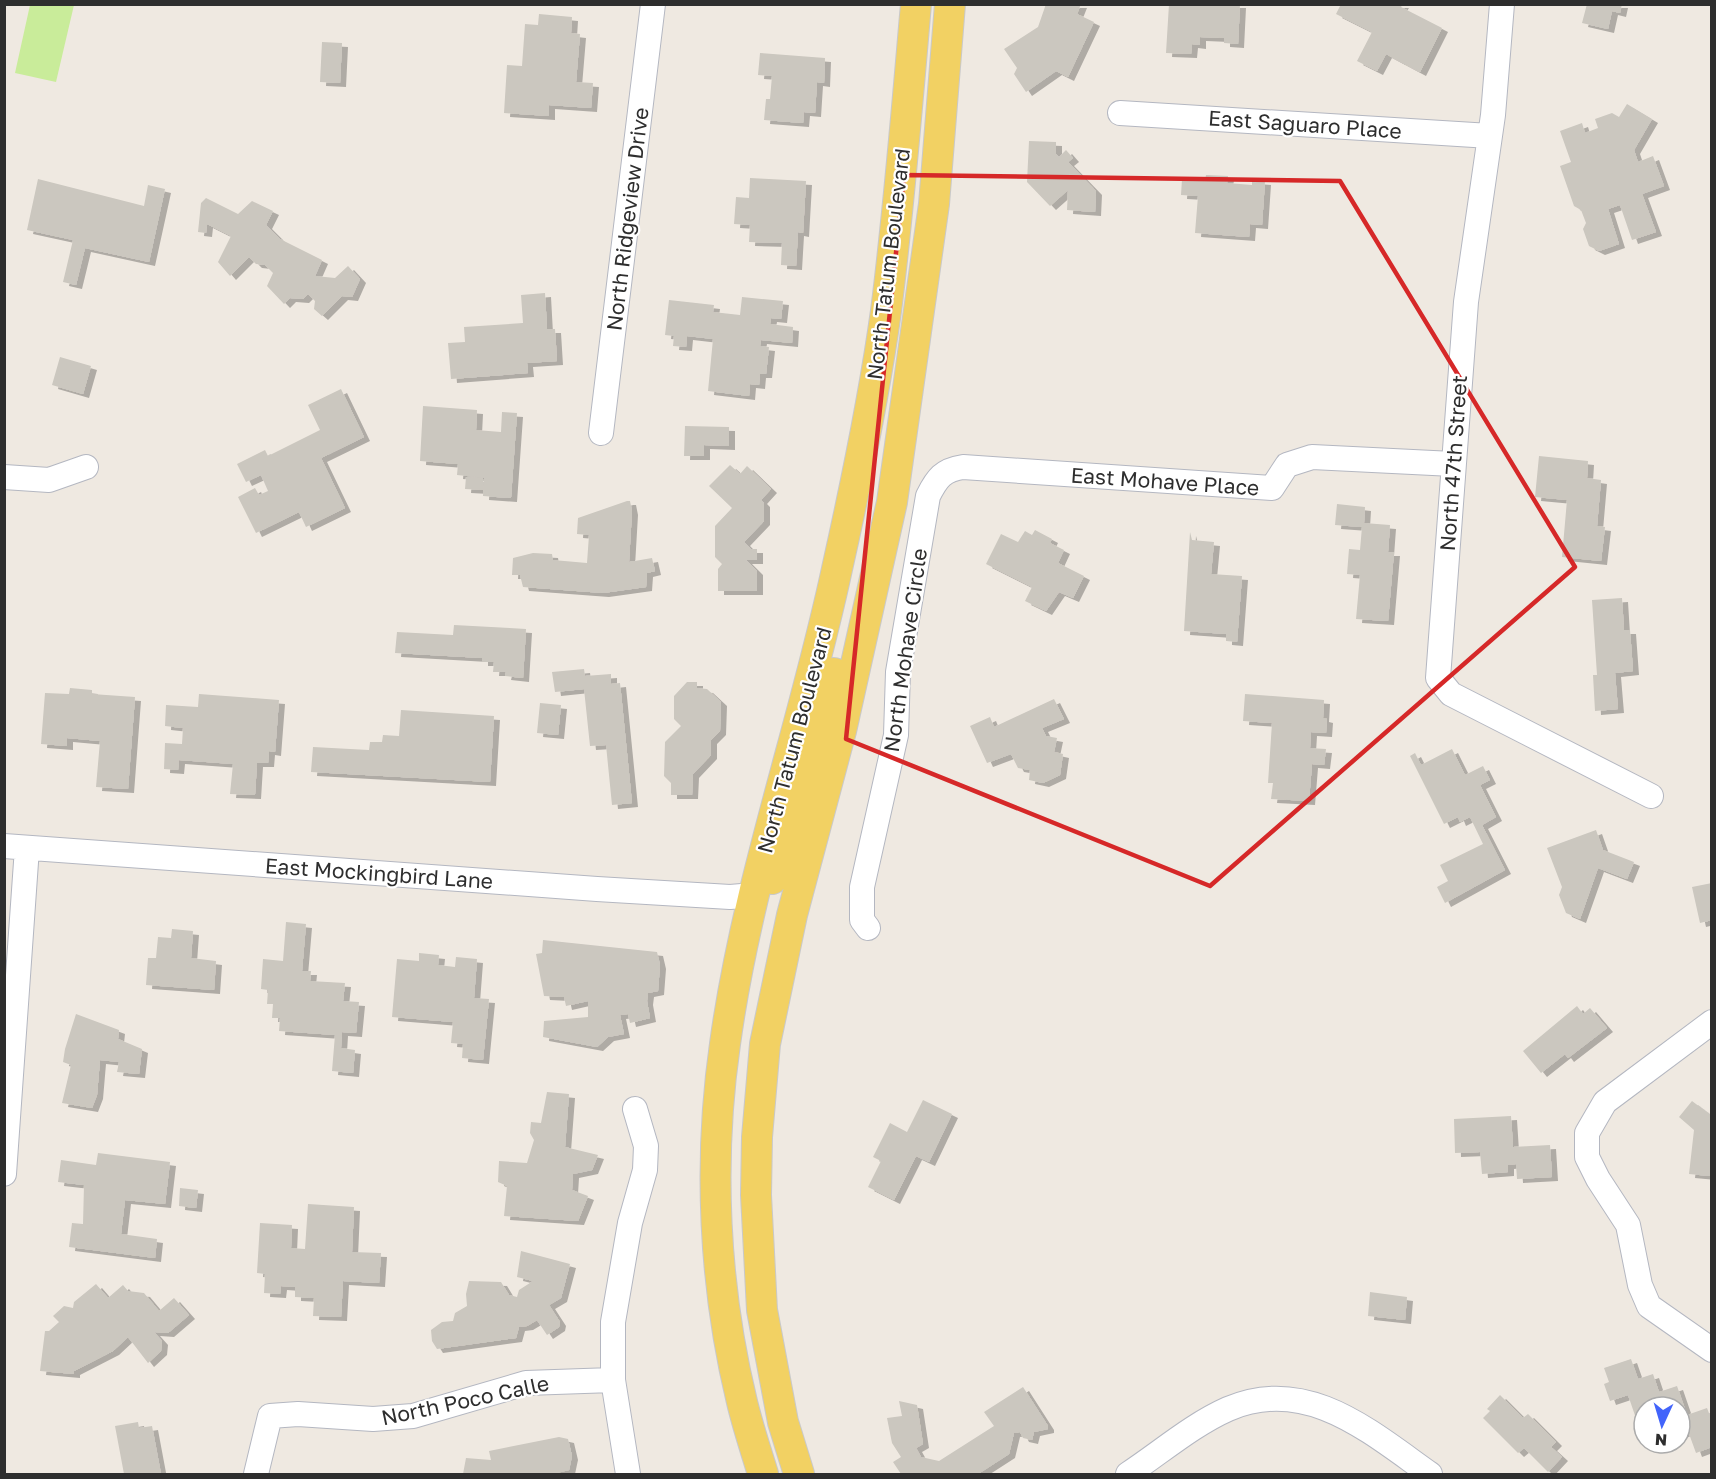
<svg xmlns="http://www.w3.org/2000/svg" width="1716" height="1479" font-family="'Golos Text',sans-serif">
  <defs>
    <filter id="shadow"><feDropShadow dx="6" dy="4" stdDeviation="0" flood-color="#0004"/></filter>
  </defs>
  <rect width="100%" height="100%" fill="#efe9e1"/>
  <path fill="#c9ec9a" d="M30,5H74L56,82L15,73Z"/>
  <path fill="#cbc7bf" filter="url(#shadow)" d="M1046,4H1081L1077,14L1094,22L1068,77L1056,71L1026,92L1014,74L1017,68L1004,49L1038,27Z
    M1169,4H1240L1238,44L1224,43V38L1200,37V45L1192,44L1191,54L1166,53Z
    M1341,4H1403L1401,7L1442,28L1420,72L1386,54L1377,71L1357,61L1372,32L1336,14Z
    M1587,4H1622L1620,13L1612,11L1608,29L1582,23Z
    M539,14L572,17L571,33L580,34L576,82L593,83L591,108L549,105V116L504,113L507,65L522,66L525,24L538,25Z
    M322,42L342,43L340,83L320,82Z
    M760,53L825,58L824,83L817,82L815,113L804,112L803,123L764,120L766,99H770L772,76L758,75Z
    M1627,104L1652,119L1634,150L1638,162L1653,156L1664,186L1642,194L1656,232L1632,240L1620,205L1608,209L1619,244L1599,251L1589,246L1583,229L1586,223L1581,210L1574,206L1560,166L1571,162L1560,131L1582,123L1585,133L1598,128L1595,119L1612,113L1619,117Z
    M1029,141L1056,142V154L1059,157L1066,150L1073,158L1068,162L1096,191L1095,212L1067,210L1068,190L1050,206L1027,182Z
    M1206,175L1228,176L1227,183L1252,185V180L1265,181L1262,225L1250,224L1249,237L1195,233L1198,196L1181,195L1182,179L1205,180Z
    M750,178L806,181L803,233L798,232L796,266L781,265L782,243L749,242L750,225L734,224L736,197L749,198Z
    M38,179L144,206L148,185L165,189L149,262L85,248L76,285L63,282L73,240L27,230Z
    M206,198L238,214L252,201L273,211L266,225L280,239L322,260L315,276L335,278L348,266L360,279L352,297L342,296L322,316L314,309L315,301L308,294L303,299L290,298L284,304L267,286L273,273L265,265L256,264L249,257L230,276L218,262L231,236L207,224L206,233L198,232L201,203Z
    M545,293L547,329H555L557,361L527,363L528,373L451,379L448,343L465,342L464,327L523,323L521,295Z
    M742,297L783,301L781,319L771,318L770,324L793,327L792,343L761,340L760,346L769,347L766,374H760L759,385L750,384L749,396L708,391L713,339L687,336L686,347L673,346L674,336L665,335L669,300L714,305L713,312L740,315Z
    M60,357L91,366L83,394L52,385Z
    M341,389L364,437L321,458L345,508L306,527L299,512L256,533L238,497L255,488L259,495L268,491L261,475L246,482L237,464L265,450L268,456L320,430L308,405Z
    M423,406L477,410L476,430L501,432L502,412L517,413L511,498L483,496L484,478H487L457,475L458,464L420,461Z
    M685,426L729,427V446L704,445V456H684Z
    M1539,456L1588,461L1587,478L1601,480L1597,526L1605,527L1601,561L1562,557L1567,500L1535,497Z
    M730,465L740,474L747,466L771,489L761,500L764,503V521L744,542L751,549H757V560H746L757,571V591H718V569L722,564L715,557V526L732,508L709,486Z
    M466,477L483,478V490L465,489Z
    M627,501H630L632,511L629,562L652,558L655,571L647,573L646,587L603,593L523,587L520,575H512L513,558L533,553L552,554L553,560L587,563L589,535L577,534L578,518Z
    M1337,504L1365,507L1364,523L1390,525L1388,552H1394L1388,621L1356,619L1360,575L1347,574L1349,549L1360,550L1362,527L1335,525Z
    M1035,530L1052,539L1050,543L1064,550L1058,563L1084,576L1073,598L1059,592L1046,611L1025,601L1032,587L986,564L1001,534L1018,542L1025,531L1032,535Z
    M1190,532L1192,540L1214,542L1211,574L1242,576L1237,642L1226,641V634L1184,631Z
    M1622,598L1624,630H1630L1633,671L1615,673L1618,709L1595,711L1593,675H1597L1592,600Z
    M454,625L526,629L523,678L505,676L506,672H493L494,662H482V658L395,653L397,632L453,635Z
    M584,669L585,676L611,674V684L620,683L632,803L612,805L606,745L590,746L584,689L555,692L552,672Z
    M687,682H697V688L707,689L721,702L720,731L711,740V755L693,774L692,795H671V783L664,776L665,742L681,726L674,719V696Z
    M70,688L92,690V694L135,697L128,789L96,787L100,741L67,738V746L41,744L45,693L69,694Z
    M199,694L279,700L275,752L269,751L268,763H257L255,795L230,794L233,764L179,760L178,770L164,769L165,743L182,744L183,728L165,726L166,705L198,707Z
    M1245,694L1324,700L1323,718L1327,719L1326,733L1311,732L1310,748L1326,749L1324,765L1312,764L1309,801L1271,799L1273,783H1268L1272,723L1243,721Z
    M1054,699L1064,719L1042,728L1046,736L1057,738L1054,752L1063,754L1060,775L1043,783L1029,780L1030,770L1018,768L1011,754L987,763L970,726L990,717L994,727Z
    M540,703L561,705L558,735L537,733Z
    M401,710L494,716L490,782L311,772L313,747L369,750L370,742H382L383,735L399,736Z
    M1452,749L1465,775L1483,766L1490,780L1480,785L1496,817L1482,825L1505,870L1445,903L1437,887L1448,881L1440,865L1483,844L1470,817L1460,822L1458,817L1444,824L1410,756L1415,753L1421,765Z
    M1596,830L1603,850L1634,862L1627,879L1598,868L1580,919L1566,913L1559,895L1562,887L1547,848Z
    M1712,883V920L1700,923L1692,887Z
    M286,922L306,924L302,971H311L310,981L345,983L343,1001L359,1002L356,1033L342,1032L341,1048L355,1050L353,1073L332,1071L335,1035L279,1031L280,1018H272L273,1004H267L268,990L261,989L263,959L283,961Z
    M172,929L193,931L191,958L216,961L214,990L146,985L148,958H156L158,937L171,938Z
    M543,940L657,952L660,965L658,991L648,993L647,1001L650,1018L630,1023L628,1014L620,1015L624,1034L608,1037L597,1047L543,1037L544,1021L588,1017V1001L566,1006L564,997L544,996L536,954L542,953Z
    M419,953L439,955L438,965L455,967L456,957L477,959L474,998L489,999L483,1060L462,1058L463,1044L451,1043L453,1022L392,1017L397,959L419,961Z
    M1577,1006L1583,1014L1590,1008L1607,1028L1568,1058L1565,1054L1541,1073L1523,1051Z
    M76,1014L119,1030L118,1039L142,1049L139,1074L117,1072L119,1062L100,1060L97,1095L92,1108L62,1103L71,1065L63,1062L65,1049Z
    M547,1092L569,1094L565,1147L598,1155L592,1170L573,1174L572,1190L588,1196L578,1221L504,1216L507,1186L498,1182L499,1161L527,1163L534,1140L530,1133L531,1122L541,1123Z
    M923,1100L952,1114L929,1162L916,1156L894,1200L868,1187L881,1161L873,1157L890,1123L907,1132Z
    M1692,1101L1712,1116L1710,1176L1689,1174L1694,1130L1679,1117Z
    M1511,1116L1513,1147L1550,1145L1552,1177L1517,1179L1516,1164L1508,1165V1172L1482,1174L1480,1152L1455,1153L1454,1119Z
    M98,1153L170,1162L165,1204L125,1200L121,1234L157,1239L155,1258L69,1247L72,1223L83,1224L84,1185L58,1182L61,1160L96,1165Z
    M180,1188L198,1190L196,1208L179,1206Z
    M308,1204L354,1207L352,1252L381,1253L379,1283L343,1281L341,1317L313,1316L314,1298L295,1297V1287L281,1286L280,1294L264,1293L265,1274L257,1273L260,1223L292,1225L291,1248L305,1249Z
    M521,1251L570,1264L561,1298L549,1305L560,1322L559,1327L547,1335L537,1320L527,1326L519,1327L516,1338L437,1349L432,1341L431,1330L442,1322L453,1321L455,1313L467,1306L466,1294L469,1281L501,1282L509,1295L517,1297L519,1290L533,1281L517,1277Z
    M96,1284L108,1298L123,1285L128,1291L144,1293L159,1311L174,1298L189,1315L168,1333L154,1332L162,1341L161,1351L148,1363L128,1337L113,1351L74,1371V1374L40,1371L45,1331H49L59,1322L53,1316L64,1306L73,1308L74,1302Z
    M1370,1292L1407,1297L1405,1320L1368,1316Z
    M1631,1359L1638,1379L1653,1374L1659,1392L1677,1386L1687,1415L1707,1408L1712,1421V1447L1696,1453L1688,1431L1680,1434V1407H1644V1432L1641,1433L1628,1395L1610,1401L1604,1384L1609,1382L1604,1368Z
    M1023,1387L1048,1426V1429L1034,1432L1032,1440L1023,1438L1020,1432L1014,1433L1009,1454L978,1474H901L893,1462L901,1457L892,1443L887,1418L902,1416L899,1401L917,1405L923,1444L916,1448L921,1457L939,1461L994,1426L984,1412Z
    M1500,1395L1523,1418L1528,1414L1556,1442L1551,1447L1562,1457L1548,1472L1524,1448L1518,1453L1483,1418L1490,1411L1487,1409Z
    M138,1422L139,1428L152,1426L161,1474H124L115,1426Z
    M559,1437L568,1439L572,1456L569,1470L552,1474H463L466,1458L491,1460L489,1451Z"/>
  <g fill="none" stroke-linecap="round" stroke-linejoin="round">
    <g stroke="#b4b7c1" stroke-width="26">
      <path id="minor" d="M1502,4L1493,115L1466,302L1438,678L1451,694L1651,796
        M1120,113L1490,136
        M601,433L653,4
        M4,477L49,480L86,467
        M4,846L597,889L730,897L754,895
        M868,928L862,920V887L896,735L898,672L928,496C937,478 943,470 963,467L1272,488L1287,465L1312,457L1453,464
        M1712,1022L1605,1102L1587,1133V1157L1598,1179L1628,1225L1640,1285L1649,1306L1712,1350
        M4,1174L27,848
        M256,1474L270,1416L298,1414L373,1419L413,1416L526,1383L613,1380
        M628,1474L613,1380V1322L630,1223L645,1170L646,1146L635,1109
        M1128,1474C1160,1453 1192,1425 1228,1409C1306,1375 1369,1431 1430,1474"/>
    </g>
    <g stroke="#c9c9c9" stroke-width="32">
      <path id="major" d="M772,879L784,858L799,811L834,673
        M763,1474C756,1451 748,1427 742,1402C714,1287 708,1162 725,1044C747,883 803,728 837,569C856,484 874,398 886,311C899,209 907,107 916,4
        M799,1474L783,1422L762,1310L756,1195L757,1137L765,1044L792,915L841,731L892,502L934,204L950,4"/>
    </g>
    <use href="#minor" stroke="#fff" stroke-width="24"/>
    <use href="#major" stroke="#f2d163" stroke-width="30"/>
  </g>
  <path fill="none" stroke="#d62828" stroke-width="4.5" stroke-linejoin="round" d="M904,175L1340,181L1575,567L1210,886L846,739Z"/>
  <g text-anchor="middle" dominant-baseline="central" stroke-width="4.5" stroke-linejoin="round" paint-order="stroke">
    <g font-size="21" fill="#2e2e2e" stroke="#fff">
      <text transform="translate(1305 124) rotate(4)">East Saguaro Place</text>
      <text transform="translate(627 219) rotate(-83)">North Ridgeview Drive</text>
      <text transform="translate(888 264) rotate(-83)">North Tatum Boulevard</text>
      <text transform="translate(1453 463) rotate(-86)">North 47th Street</text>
      <text transform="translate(1165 481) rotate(4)">East Mohave Place</text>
      <text transform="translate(905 650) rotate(-82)">North Mohave Circle</text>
      <text transform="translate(794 740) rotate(-75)">North Tatum Boulevard</text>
      <text transform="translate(379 873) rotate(4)">East Mockingbird Lane</text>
      <text transform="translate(465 1400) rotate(-12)">North Poco Calle</text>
    </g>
  </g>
  <rect width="1716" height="1479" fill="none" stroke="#2e2e2e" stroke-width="12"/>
  <g transform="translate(1662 1425) rotate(184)"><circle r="28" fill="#ffffff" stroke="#ababab" stroke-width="1.5"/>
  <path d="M0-4.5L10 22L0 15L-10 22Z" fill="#4264fb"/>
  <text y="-9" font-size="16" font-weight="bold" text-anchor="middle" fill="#2e2e2e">N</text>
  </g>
</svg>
